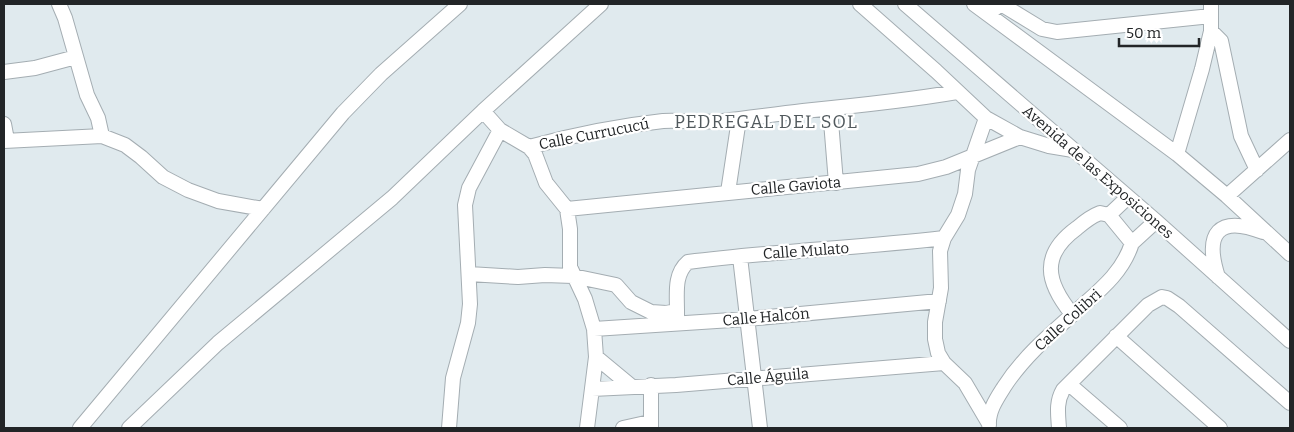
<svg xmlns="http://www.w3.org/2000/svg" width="1294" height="432" font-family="Bitter,serif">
  <rect width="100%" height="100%" fill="#e0eaee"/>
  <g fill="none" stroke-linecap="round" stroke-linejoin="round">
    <g stroke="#a4adb2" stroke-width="16">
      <path id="minor" d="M59,4L65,18L87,95L98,118L102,136
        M860,4L936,71L986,118L1020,137L1049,146L1073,150
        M905,4L1156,221L1290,341
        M974,4L1177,154L1227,196L1290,254
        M988,14L1001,4L1042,29L1057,32L1211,16
        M1211,31L1221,41L1241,136L1257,170
        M4,72L35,68L76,57
        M830,109L836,183
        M483,111L500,130L529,147L535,154L546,183L567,209L570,229V267L585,299L594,329L596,357L587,428
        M986,118L968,170L965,194L958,215L944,238L940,251L941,288L935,322V339L938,353L944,363L965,383L988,422
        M4,124L7,140
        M4,141L102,136L125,145L141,157L163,177L188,190L218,201L263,209
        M529,147C573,135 617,126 663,121C683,120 703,123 723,121C750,118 776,114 803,111C854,106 905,101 957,92
        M1177,154L1202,69L1211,31V4
        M728,192L739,119
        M1227,196L1290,140
        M567,209L918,174L946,167L1020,137
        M1109,215L1128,197
        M1132,243L1156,221
        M740,257L760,428
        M469,274L518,277L545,275L573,276L616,285L631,302L651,312L666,313L677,311V318
        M1218,277C1204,233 1218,215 1263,232
        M677,311C677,293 674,274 688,262C773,251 859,248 944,238
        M1072,314C1046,282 1040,255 1077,228C1084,222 1092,216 1100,213L1109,215
        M594,329L747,319L939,301
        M1116,336L1220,428
        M596,357L631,386
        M1069,384L1120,428
        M651,385V428
        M592,389L676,385L944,363
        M989,425C988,411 997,398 1004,387C1022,359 1047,337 1072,315C1096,293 1122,275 1132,243L1109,215
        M80,428L343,113L381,74L460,4
        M129,428L218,343L392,198L483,111L601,4
        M449,428L453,378L468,323L470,304L465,205L469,188L500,130
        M623,428L650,422
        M1059,428C1058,414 1056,402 1063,390L1148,305L1162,297L1167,298L1179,306L1290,403"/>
    </g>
    <use href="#minor" stroke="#fff" stroke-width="14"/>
  </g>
  <g text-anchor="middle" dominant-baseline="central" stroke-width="4.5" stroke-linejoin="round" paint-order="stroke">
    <g font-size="15" fill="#222527" stroke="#fff">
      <text transform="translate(594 134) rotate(-11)">Calle Currucucú</text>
      <text transform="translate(1098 172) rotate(41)">Avenida de las Exposiciones</text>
      <text transform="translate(796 186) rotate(-5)">Calle Gaviota</text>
      <text transform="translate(806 251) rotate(-4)">Calle Mulato</text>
      <text transform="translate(766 317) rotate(-5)">Calle Halcón</text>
      <text transform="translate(1068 320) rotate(-42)">Calle Colibri</text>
      <text transform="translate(768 377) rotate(-5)">Calle Águila</text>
    </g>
    <g font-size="18" letter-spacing="1" fill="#51595d" stroke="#fff">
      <text x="766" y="122">PEDREGAL DEL SOL</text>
    </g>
  </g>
  <rect width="1294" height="432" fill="none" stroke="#222527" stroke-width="10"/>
  <path d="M1119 38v8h80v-8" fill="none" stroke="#222527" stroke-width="2.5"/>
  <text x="1126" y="38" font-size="15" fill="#222527" stroke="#ffffff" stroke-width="4" paint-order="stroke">50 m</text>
</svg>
